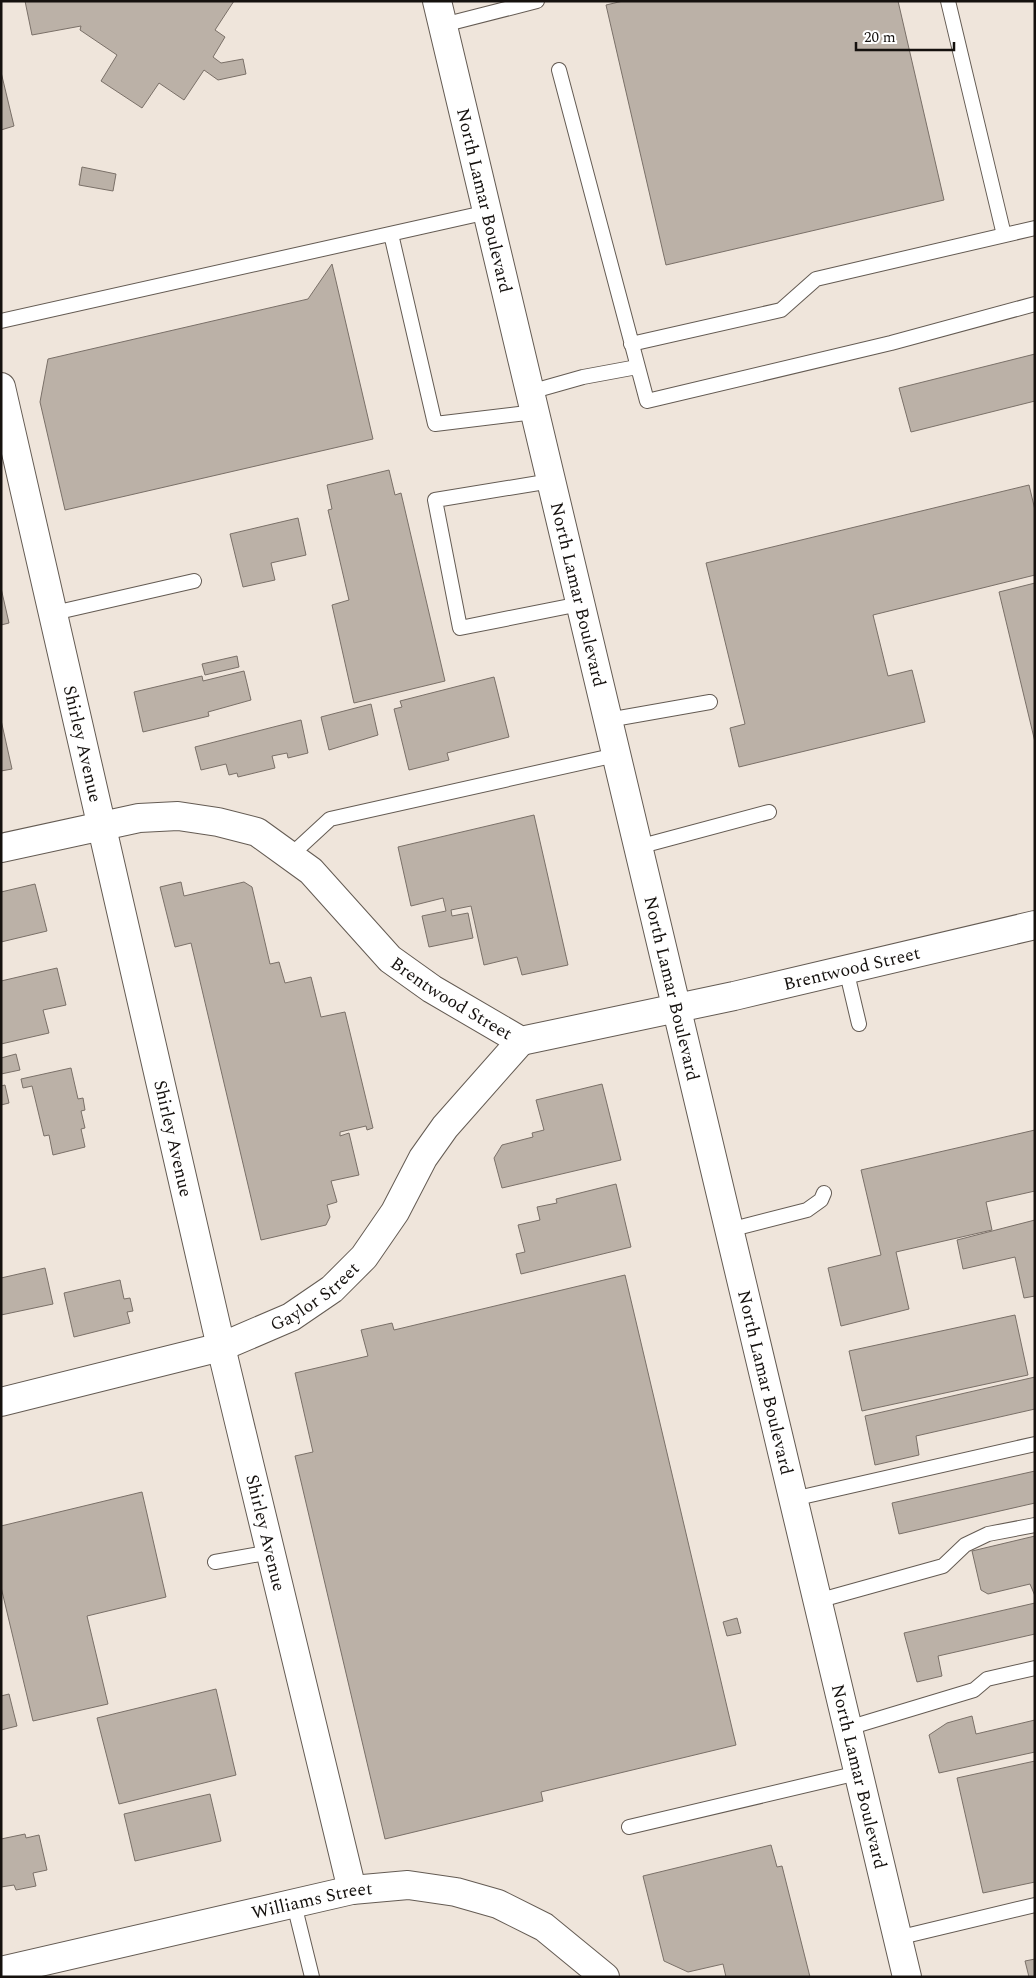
<svg xmlns="http://www.w3.org/2000/svg" width="1036" height="1978" font-family="Spectral,serif">
  <rect width="100%" height="100%" fill="#efe5db"/>
  <path fill="#bbb1a7" stroke="#7a7068" d="M25,1H234L215,30L225,37L213,57L221,63L243,59L246,74L218,80L204,70L184,100L159,83L142,108L101,81L117,55L80,30L81,26L32,35Z
    M623,1H898L944,200L666,265L606,5Z
    M1,72L14,126L1,130Z
    M82,167L116,174L113,191L79,185Z
    M332,264L373,439L65,510L40,402L48,359L308,299Z
    M1035,354V401L911,432L899,388Z
    M389,470L395,495L401,493L445,681L354,703L332,605L349,600L328,510L332,509L327,485Z
    M1029,485L1035,510V575L873,615L888,676L912,670L925,722L739,767L730,728L745,724L706,563Z
    M298,518L306,555L271,563L275,580L243,587L230,534Z
    M1035,583V742L999,592Z
    M1,588L9,623L1,625Z
    M237,656L239,667L205,675L202,664Z
    M244,671L251,700L208,712L209,716L143,732L134,692L202,676L203,681Z
    M494,677L509,737L447,753L449,760L409,770L394,709L402,707L400,701Z
    M371,704L378,735L329,750L321,717Z
    M1,720L12,769L1,771Z
    M301,720L308,753L288,758L287,753L272,756L275,768L238,777L237,773L229,775L226,764L201,770L195,747Z
    M534,815L568,965L522,975L517,957L484,965L471,906L451,910L452,916L468,913L473,938L429,947L422,916L446,911L443,898L411,906L398,847Z
    M181,882L184,896L244,882L252,887L270,964L279,962L285,983L311,977L321,1017L345,1012L373,1128L367,1130L366,1126L340,1132V1136L349,1133L359,1175L331,1181L337,1202L327,1205L330,1217L326,1225L261,1240L191,943L175,947L160,887Z
    M35,884L47,931L1,942V892Z
    M57,968L66,1005L43,1010L49,1033L1,1044V981Z
    M16,1054L20,1070L1,1074V1058Z
    M71,1068L78,1099L83,1098L85,1110L81,1111L85,1128L81,1129L85,1147L53,1155L49,1135L44,1136L32,1086L23,1088L21,1079Z
    M602,1084L621,1160L502,1188L494,1158L502,1145L533,1137L532,1133L544,1130L536,1100Z
    M5,1085L9,1103L1,1105V1086Z
    M1035,1130V1191L986,1202L992,1230L896,1252L909,1309L841,1326L828,1268L881,1255L861,1170Z
    M616,1184L631,1247L521,1274L516,1254L525,1252L518,1225L540,1220L537,1207L557,1203L556,1199Z
    M1035,1220V1296L1024,1298L1015,1257L963,1269L957,1240Z
    M45,1268L53,1304L1,1315V1278Z
    M625,1275L736,1745L541,1792L543,1801L385,1839L295,1456L313,1452L295,1373L368,1356L361,1330L392,1323L394,1330Z
    M120,1280L124,1299L130,1298L133,1311L127,1312L130,1323L74,1337L64,1293Z
    M1015,1315L1028,1375L862,1411L849,1351Z
    M1035,1377V1409L916,1436L919,1455L875,1465L865,1416Z
    M1035,1471V1503L899,1534L892,1503Z
    M142,1492L166,1597L87,1616L108,1704L33,1721L1,1587V1526Z
    M1035,1536V1596L1030,1584L988,1594L981,1590L972,1551Z
    M1035,1603V1634L938,1656L942,1676L917,1682L904,1633Z
    M737,1618L741,1633L727,1636L723,1622Z
    M216,1689L236,1775L119,1804L97,1718Z
    M9,1694L17,1726L1,1730V1696Z
    M972,1716L976,1734L1035,1720V1752L939,1773L929,1735L947,1723Z
    M1035,1761V1882L983,1893L957,1778Z
    M210,1794L221,1841L135,1861L124,1814Z
    M25,1834L26,1838L39,1835L47,1870L33,1873L36,1886L16,1890L14,1885L1,1887V1839Z
    M771,1845L777,1867L782,1866L810,1977H726L723,1964L688,1972L664,1961L643,1876Z
    M1035,1959V1977H1029L1025,1961Z"/>
  <g fill="none" stroke-linecap="round" stroke-linejoin="round">
    <g stroke="#645b53" stroke-width="16">
      <path id="service" d="M948,1L1004,235
        M443,25L537,1
        M559,70L647,401L891,343L1035,304
        M391,234L435,424L535,412
        M1,321L488,212
        M631,344L781,310L816,279L1035,228
        M530,392L583,377L637,367
        M551,481L435,500L460,628L580,604
        M54,613L194,581
        M608,720L710,702
        M638,847L769,812
        M291,855L330,819L616,755
        M846,969L859,1024
        M729,1230L807,1210L821,1200L824,1193
        M793,1499L1035,1444
        M215,1562L271,1552
        M817,1601L943,1566L965,1545L988,1534L1035,1525
        M848,1728L974,1690L987,1679L1035,1668
        M629,1827L858,1773
        M294,1904L312,1977
        M897,1938L1035,1905"/>
    </g>
    <g stroke="#645b53" stroke-width="30">
      <g id="minor">
        <path id="s1" d="M1,387L221,1347L352,1890"/>
        <path id="s2" d="M1,848L139,818L178,816L218,822L257,832L311,871L390,959L432,989L521,1041L734,996L1035,925"/>
        <path id="s3" d="M1,1402L221,1347L291,1317L332,1289L364,1257L395,1212L423,1158L445,1127L521,1041"/>
        <path id="s4" d="M1,1971L352,1890L408,1885L456,1892L498,1904L544,1927L605,1977"/>
      </g>
    </g>
    <g stroke="#645b53" stroke-width="30">
      <g id="primary">
        <path id="s5" d="M437,1L907,1977"/>
      </g>
    </g>
    <use href="#service" stroke="#fff" stroke-width="14"/>
    <use href="#minor" stroke="#fff" stroke-width="28"/>
    <use href="#primary" stroke="#fff" stroke-width="28"/>
  </g>
  <g text-anchor="middle" dominant-baseline="central" stroke-width="4" stroke-linejoin="round" paint-order="stroke">
    <g font-size="18" fill="#15110e" stroke="#fff">
      <text stroke="none"><textPath href="#s5" startOffset="205">North Lamar Boulevard</textPath></text>
      <text stroke="none"><textPath href="#s5" startOffset="610">North Lamar Boulevard</textPath></text>
      <text stroke="none"><textPath href="#s1" startOffset="366">Shirley Avenue</textPath></text>
      <text stroke="none"><textPath href="#s2" startOffset="939">Brentwood Street</textPath></text>
      <text stroke="none"><textPath href="#s5" startOffset="1015">North Lamar Boulevard</textPath></text>
      <text stroke="none"><textPath href="#s2" startOffset="519">Brentwood Street</textPath></text>
      <text stroke="none"><textPath href="#s1" startOffset="771">Shirley Avenue</textPath></text>
      <text stroke="none"><textPath href="#s3" startOffset="334">Gaylor Street</textPath></text>
      <text stroke="none"><textPath href="#s5" startOffset="1420">North Lamar Boulevard</textPath></text>
      <text stroke="none"><textPath href="#s1" startOffset="1176">Shirley Avenue</textPath></text>
      <text stroke="none"><textPath href="#s5" startOffset="1825">North Lamar Boulevard</textPath></text>
      <text stroke="none"><textPath href="#s4" startOffset="319">Williams Street</textPath></text>
    </g>
  </g>
  <rect width="1036" height="1978" fill="none" stroke="#15110e" stroke-width="5"/>
  <path d="M856 42v8h98v-8" fill="none" stroke="#15110e" stroke-width="2.5"/>
  <text x="864" y="42" font-size="15" fill="#15110e" stroke="#ffffff" stroke-width="4" paint-order="stroke">20 m</text>
</svg>
